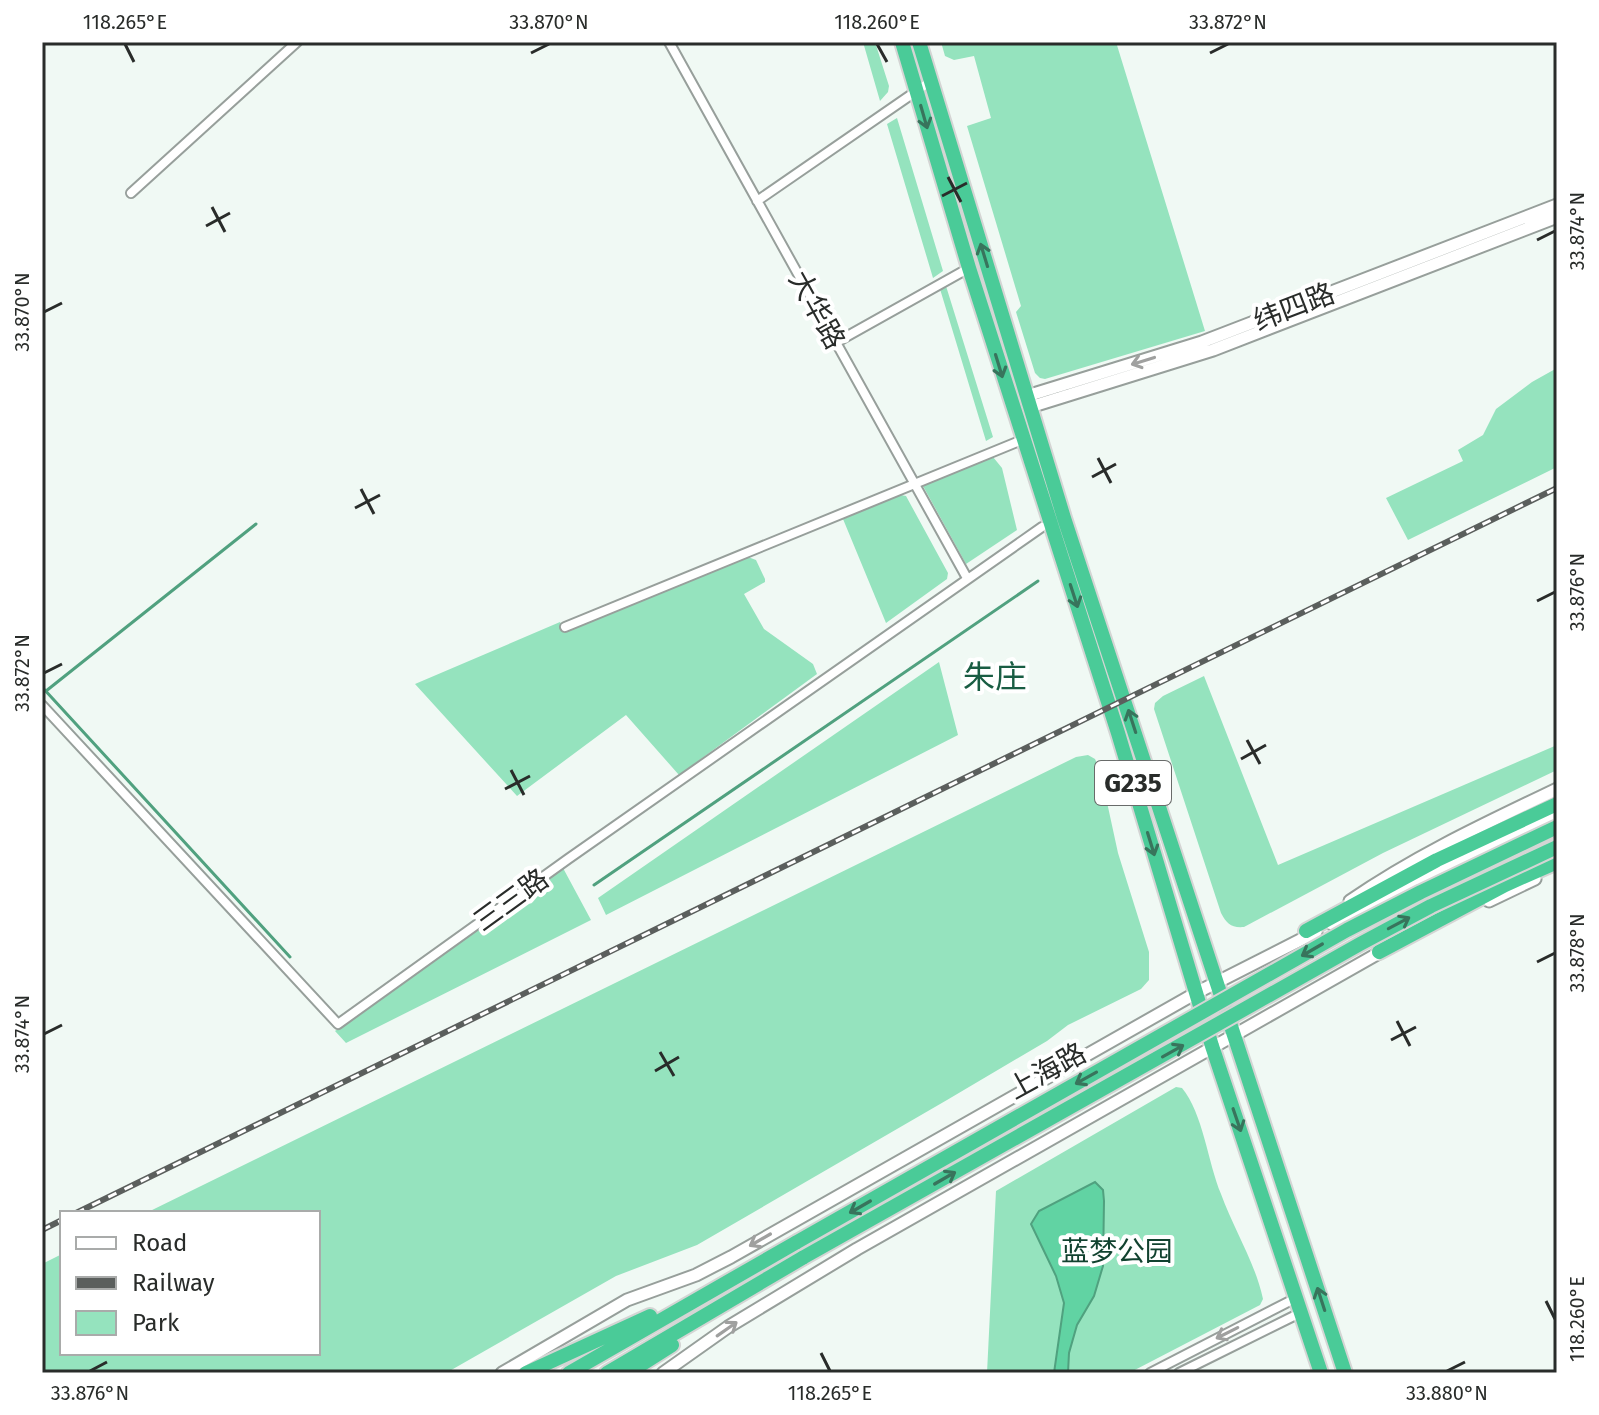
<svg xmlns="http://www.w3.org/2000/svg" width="1599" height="1415" font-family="'Fira Sans','Noto Sans SC',sans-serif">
  <rect width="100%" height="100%" fill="#f0f9f4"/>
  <path fill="#95e3be" d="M863,42H875L889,86L888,92L880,101Z
    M941,42H1116L1205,331L1045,379L1040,378L1035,373L1016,312L1021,306L967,126L991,118L974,56L954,60L945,56Z
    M897,118L943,271L933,278L887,124Z
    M946,286L993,437L986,441L940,289Z
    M1557,368V467L1408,540L1386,498L1463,461L1458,450L1483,435L1496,409L1532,382Z
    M993,457L1002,468L1017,530L966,564L923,486Z
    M901,495L906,496L948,573L947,579L886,623L843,519Z
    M748,557L756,560L765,579V582L744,594L764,629L813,664L817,674L679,775L626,715L517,796L415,684L560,622L564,630Z
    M939,662L958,735L606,915L598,898Z
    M1204,676L1278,865L1557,745V770L1383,853L1244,927C1231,928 1227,924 1221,913L1154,709L1155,703L1163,696Z
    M1088,755L1095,759L1100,770L1118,853L1149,952V980L1141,989L1068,1025L1047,1041L947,1100L697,1245L616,1276L446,1373H42V1264L62,1254V1353H318V1213H146L1076,757Z
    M563,868L591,920L346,1043L335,1031Z
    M1176,1087L1182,1088C1203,1113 1208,1163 1221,1194C1234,1230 1255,1262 1263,1299L1260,1305L1129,1373H987L996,1191Z"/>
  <path fill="#61d3a3" stroke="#50a17f" stroke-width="2" d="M1095,1182L1103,1190L1104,1201L1103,1266L1094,1296L1077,1325L1069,1353L1068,1373H1054L1064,1303L1056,1276L1031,1224L1039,1211Z"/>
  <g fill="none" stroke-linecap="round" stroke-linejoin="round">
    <path stroke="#50a17f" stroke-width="3" d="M42,687L290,957
      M46,691L256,524
      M594,885L1038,581"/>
    <g stroke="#979f9b" stroke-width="12">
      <path id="street" d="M669,42L967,578
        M131,193L297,42
        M757,201L931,81
        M835,343L969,268
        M565,627L1022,440
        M42,705L338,1024L568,859L1042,527
        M1150,1373L1296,1298
        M1179,1373L1302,1312"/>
    </g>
    <g stroke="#979f9b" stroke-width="15">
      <path id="secondary" d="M1027,396L1202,342L1557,205
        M1030,407L1213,350L1557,217
        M1350,901C1415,856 1486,823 1557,789
        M1489,901L1535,879
        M1332,924L1557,813
        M502,1373L627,1300L696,1275L731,1257L1196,993L1316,932
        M663,1373L728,1327L857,1249L1386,949"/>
    </g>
    <g stroke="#d4d5d4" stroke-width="18">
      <path id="highway" d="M902,42L969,268L1118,733L1212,1046L1321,1373
        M919,42L1064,518L1345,1373
        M1306,931L1437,860L1557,804
        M1379,952L1505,885L1557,862
        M526,1373L650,1316
        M569,1373L797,1242
        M607,1373L804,1257
        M628,1373L672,1345"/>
    </g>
    <use href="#street" stroke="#fff" stroke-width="8"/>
    <use href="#secondary" stroke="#fff" stroke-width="11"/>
    <use href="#highway" stroke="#4acb98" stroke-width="14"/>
    <g stroke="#5b5f5d" stroke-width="6">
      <path id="rail" d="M76,1213L1557,488
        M42,1230L62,1220"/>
    </g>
    <use href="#rail" stroke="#fff" stroke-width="3" stroke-dasharray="9" stroke-linecap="butt"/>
    <g stroke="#d4d5d4" stroke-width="18" stroke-linecap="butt">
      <path id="highway-bridge" d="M797,1242L1347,930L1421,892L1557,827
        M804,1257L1360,944L1431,906L1557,847"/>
    </g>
    <use href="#highway-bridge" stroke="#4acb98" stroke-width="14"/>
  </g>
  <defs><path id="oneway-shaft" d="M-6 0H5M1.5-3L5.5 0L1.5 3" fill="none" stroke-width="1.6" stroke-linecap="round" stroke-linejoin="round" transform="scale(2)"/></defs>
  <g stroke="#38745c">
    <use href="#oneway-shaft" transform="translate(924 117) rotate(74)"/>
    <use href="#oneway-shaft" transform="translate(984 255) rotate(-107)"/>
    <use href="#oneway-shaft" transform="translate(999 366) rotate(73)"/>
    <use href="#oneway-shaft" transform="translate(1074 596) rotate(72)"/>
    <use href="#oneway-shaft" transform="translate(1132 721) rotate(-108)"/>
    <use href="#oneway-shaft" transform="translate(1151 844) rotate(73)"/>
    <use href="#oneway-shaft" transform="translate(1399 923) rotate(-28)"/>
    <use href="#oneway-shaft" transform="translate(1312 950) rotate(150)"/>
    <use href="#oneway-shaft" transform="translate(1173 1051) rotate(-29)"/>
    <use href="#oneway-shaft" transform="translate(1086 1078) rotate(151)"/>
    <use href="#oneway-shaft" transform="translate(1237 1120) rotate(71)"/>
    <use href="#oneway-shaft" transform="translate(945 1178) rotate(-30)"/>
    <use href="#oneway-shaft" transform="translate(860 1207) rotate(150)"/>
    <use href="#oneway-shaft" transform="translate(1321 1299) rotate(-108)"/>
  </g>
  <g stroke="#9fa09f">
    <use href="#oneway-shaft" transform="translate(1143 361) rotate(163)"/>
    <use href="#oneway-shaft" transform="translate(760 1240) rotate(150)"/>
    <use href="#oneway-shaft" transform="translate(727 1329) rotate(-35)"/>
    <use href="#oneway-shaft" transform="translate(1227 1333) rotate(153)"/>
  </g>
  <path fill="none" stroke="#292c2a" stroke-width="3" d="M125,44L134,62M877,44L887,62M531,53L549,44M1210,53L1228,44M948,177L961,202M942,196L967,183M212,207L225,232M206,226L230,213M1537,240L1555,231M44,312L62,303M1098,458L1111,483M1092,477L1116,464M361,489L374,514M355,508L380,495M1537,601L1555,592M44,673L62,664M1247,740L1260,764M1241,759L1266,745M511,770L524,795M505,789L530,776M1537,962L1555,953M1397,1021L1410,1046M44,1034L62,1025M1391,1040L1416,1027M660,1052L674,1076M655,1071L679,1057M1546,1301L1555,1319M821,1353L830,1371M90,1371L107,1362M1447,1371L1465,1362"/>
  <g text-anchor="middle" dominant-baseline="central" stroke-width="8" stroke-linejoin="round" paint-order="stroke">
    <rect fill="#fff" stroke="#696b6a" stroke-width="2" x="1095" y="761" width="76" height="44" rx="6"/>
    <g font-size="26" font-weight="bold" fill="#292c2a">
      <text x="1133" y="783">G235</text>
    </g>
    <g font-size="28" fill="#292c2a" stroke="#fff">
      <text transform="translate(1294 307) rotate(-21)">纬四路</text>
      <text transform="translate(817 310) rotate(61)">大华路</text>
      <text transform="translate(511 900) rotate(-36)">三三路</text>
      <text transform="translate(1047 1071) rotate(-29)">上海路</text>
    </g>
    <g font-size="28" fill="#11422f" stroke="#fff">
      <text x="1117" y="1251">蓝梦公园</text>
    </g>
    <g font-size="32" fill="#195d43" stroke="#fff">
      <text x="995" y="677">朱庄</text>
    </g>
  </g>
  <rect width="1599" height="1415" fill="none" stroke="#ffffff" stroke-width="88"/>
  <rect x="60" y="1211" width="260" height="144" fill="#ffffff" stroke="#a9abaa" stroke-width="2"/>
  <rect x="76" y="1237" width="40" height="12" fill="#ffffff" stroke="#a9abaa" stroke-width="2"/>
  <text x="132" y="1251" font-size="24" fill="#292c2a">Road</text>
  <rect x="76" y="1277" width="40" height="12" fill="#5b5f5d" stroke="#a9abaa" stroke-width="2"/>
  <text x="132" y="1291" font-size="24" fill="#292c2a">Railway</text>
  <rect x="76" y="1311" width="40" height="24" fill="#95e3be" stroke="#a9abaa" stroke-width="2"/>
  <text x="132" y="1331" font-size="24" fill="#292c2a">Park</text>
  <rect x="44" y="44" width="1511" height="1327" fill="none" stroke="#292c2a" stroke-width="3"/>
  <g font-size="20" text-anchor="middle" fill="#292c2a">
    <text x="125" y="29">118.265°E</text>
    <text x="549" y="29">33.870°N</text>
    <text x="877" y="29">118.260°E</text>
    <text x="1228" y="29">33.872°N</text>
    <text transform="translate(1577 231) rotate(-90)" y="7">33.874°N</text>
    <text transform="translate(22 312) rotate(-90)" y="7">33.870°N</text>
    <text transform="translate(1577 592) rotate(-90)" y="7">33.876°N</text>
    <text transform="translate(22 673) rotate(-90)" y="7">33.872°N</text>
    <text transform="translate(1577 953) rotate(-90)" y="7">33.878°N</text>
    <text transform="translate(22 1034) rotate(-90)" y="7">33.874°N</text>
    <text transform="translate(1577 1319) rotate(-90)" y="7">118.260°E</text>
    <text x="90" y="1400">33.876°N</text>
    <text x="830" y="1400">118.265°E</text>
    <text x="1447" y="1400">33.880°N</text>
  </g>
</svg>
